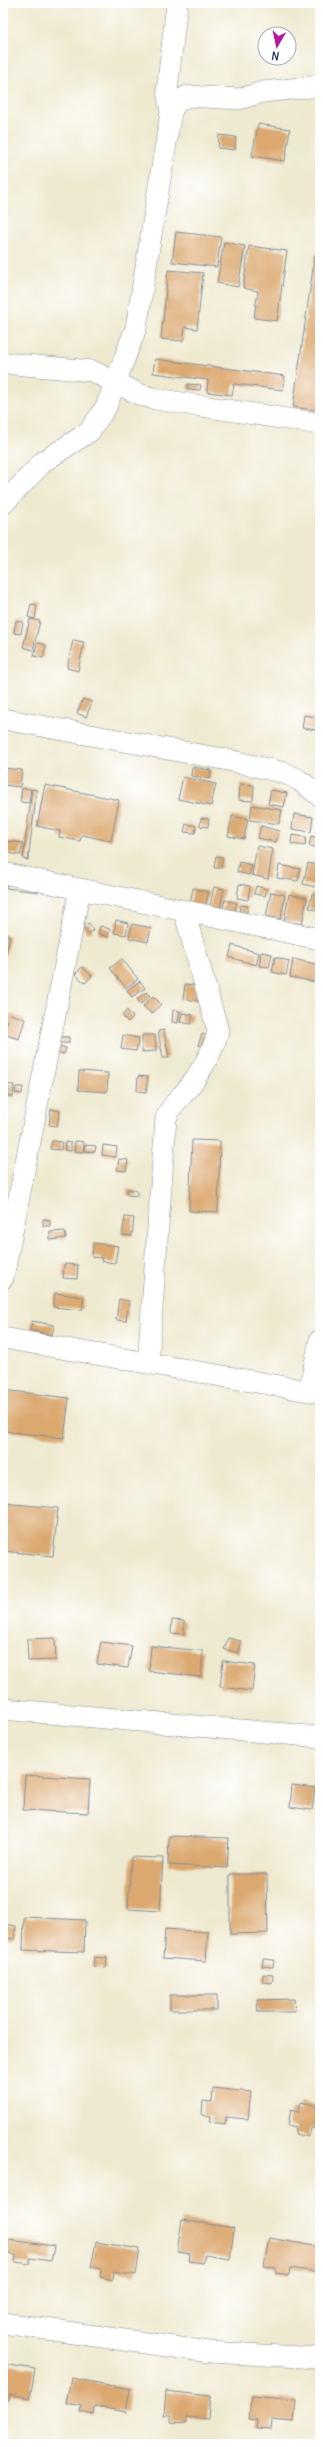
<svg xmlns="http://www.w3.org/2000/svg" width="323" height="2447" font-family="Delius,sans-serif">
  <rect width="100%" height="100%" fill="#fff"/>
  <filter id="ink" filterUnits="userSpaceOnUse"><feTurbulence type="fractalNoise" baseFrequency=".025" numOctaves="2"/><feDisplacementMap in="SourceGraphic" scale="8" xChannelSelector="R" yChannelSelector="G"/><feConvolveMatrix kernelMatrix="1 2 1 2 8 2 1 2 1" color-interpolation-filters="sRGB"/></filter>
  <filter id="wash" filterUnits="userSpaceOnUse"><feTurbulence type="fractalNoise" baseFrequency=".012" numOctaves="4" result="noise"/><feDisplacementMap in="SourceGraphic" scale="16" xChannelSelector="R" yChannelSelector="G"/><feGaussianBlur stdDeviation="0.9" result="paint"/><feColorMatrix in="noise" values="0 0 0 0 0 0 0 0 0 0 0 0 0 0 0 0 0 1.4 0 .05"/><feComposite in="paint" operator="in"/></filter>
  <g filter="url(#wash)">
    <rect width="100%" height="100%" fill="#eee9cf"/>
    <g id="blocks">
      <path fill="#dba86f" d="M258,124L290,129L285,161L252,156Z
        M219,135L236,137L235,150L218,148Z
        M176,232L221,237L217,267L172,262Z
        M224,242L245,246L238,287L217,283Z
        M249,246L287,251L277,321L254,318L258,291L243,288Z
        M315,255L320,256V411L293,407Z
        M168,270L203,273L197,329L185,327L183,341L161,339Z
        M155,359L285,376L283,390L234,384L232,395L207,392L208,380L153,373Z
        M188,384L201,385L200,390L187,389Z
        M31,604L37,605L35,619L28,617Z
        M30,619L40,621L33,650L23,647Z
        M16,621L23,622L21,634L14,633Z
        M73,640L84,642L78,671L67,668Z
        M37,643L46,645L43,658L34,656Z
        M83,699L92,702L86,717L77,713Z
        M304,715L320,718L318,730L302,728Z
        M192,767L211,770L210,779L191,776Z
        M3,768L22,770L20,787L3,785Z
        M183,777L216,784L211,806L178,799Z
        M240,784L254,785L253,801L239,800Z
        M45,785L119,800L111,841L82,835L80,841L59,837L60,831L37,826Z
        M22,788L31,789L29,803L20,802Z
        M32,789L37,790L28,860L23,859Z
        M271,790L287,793L284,807L268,804Z
        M252,805L282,810L279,824L250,820Z
        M294,814L313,817L311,832L292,829Z
        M232,816L248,819L244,839L228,836Z
        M201,818L209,819L208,827L200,826Z
        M186,824L196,826L195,833L184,832Z
        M261,826L279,831L276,842L258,838Z
        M292,835L306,837L305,846L291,844Z
        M311,836L320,838V848L309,846Z
        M8,841L23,843L20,855L6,853Z
        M257,846L273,849L268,879L252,875Z
        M216,856L223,857L221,868H214Z
        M239,862L252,865L249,875L237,872Z
        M308,863L320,866V888L303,884Z
        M279,865L300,869L298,881L277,878Z
        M7,881L40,886L39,892L6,888Z
        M239,884L250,886L248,900L237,898Z
        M256,886L267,889L265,896L254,894Z
        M214,887L224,889L219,912L209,910Z
        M193,888L209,892L205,907L190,904Z
        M271,892L285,895L281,919L266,916Z
        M289,894L307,898L302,924L284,921Z
        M312,894L320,895V911L309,908Z
        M225,900L237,903L234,914L222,910Z
        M240,905L248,906L246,916L239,915Z
        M116,920L128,923L126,935L114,933Z
        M89,923L93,931L87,933L83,926Z
        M132,924L151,928L148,942L129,938Z
        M100,926L110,929L108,937L98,934Z
        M3,934L10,936L5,958H3Z
        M232,945L259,953L256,965L229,957Z
        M261,952L272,954L269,967L259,966Z
        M275,957L289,961L286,975L272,972Z
        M122,959L138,979L126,988L110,968Z
        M293,959L320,965V983L290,977Z
        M82,967L92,976L85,983L75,974Z
        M140,981L145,988L132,997L127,990Z
        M185,984L201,986L199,1001L183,999Z
        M146,992L150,996L141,1004L137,999Z
        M153,996L161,1004L152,1014L143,1006Z
        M127,1010L133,1017L128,1022L122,1016Z
        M173,1010L180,1011L178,1023L172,1022Z
        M182,1013L193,1015L191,1024L180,1022Z
        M10,1014L25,1019L19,1039L3,1034Z
        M164,1030L169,1058H163L158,1031Z
        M202,1034L208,1036L204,1047L198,1045Z
        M123,1035L139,1038L136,1051L121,1049Z
        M142,1035H155L156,1051L142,1052Z
        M59,1037H69V1043H59Z
        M60,1046L66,1048L64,1054L58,1053Z
        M79,1071L108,1073L107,1092L78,1090Z
        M138,1076L148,1077L146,1092L137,1091Z
        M3,1084L14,1085L13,1097L3,1095Z
        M16,1087H23L22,1094L15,1093Z
        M51,1109L60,1111L57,1126L49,1125Z
        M192,1140L220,1141L218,1212L189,1211Z
        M52,1141L62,1142L61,1150L50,1149Z
        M75,1141L84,1142L83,1152L74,1151Z
        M65,1142L71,1143V1151L64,1150Z
        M85,1145L96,1146L95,1152L84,1151Z
        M103,1145L117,1147L116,1157L102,1155Z
        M119,1159L128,1160L126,1171L117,1170Z
        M127,1189L137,1191V1196L127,1195Z
        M125,1217L134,1218L132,1236L122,1235Z
        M43,1219L50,1220V1226H43Z
        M65,1231L66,1238L50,1240V1232Z
        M93,1243L118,1246L115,1263L101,1261L102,1258L92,1257Z
        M64,1264L78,1265L77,1279L63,1278Z
        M55,1293L84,1297L82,1310L53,1307Z
        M119,1299L129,1301L126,1321L116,1320Z
        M32,1321L54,1325L52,1335L30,1330Z
        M3,1390L69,1398L64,1438L3,1431Z
        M3,1503L58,1508L53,1556L3,1551Z
        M172,1620L184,1621V1634L171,1633Z
        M55,1638L56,1660L28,1661L27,1639Z
        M228,1638L241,1641L239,1653L224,1649Z
        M101,1642L132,1646L128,1668L97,1664Z
        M151,1646L203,1651L201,1677L149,1671Z
        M223,1661L255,1665L252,1691L220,1687Z
        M25,1775L90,1779L88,1813L23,1810Z
        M292,1785L315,1788L312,1810L290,1807Z
        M169,1836L229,1838L227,1868L168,1865Z
        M131,1857L163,1858L160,1911L128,1909Z
        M230,1874H267L268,1933L230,1934Z
        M24,1917L85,1920L84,1952L23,1950Z
        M3,1924L16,1926L14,1939L3,1938Z
        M165,1929L208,1932L206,1961L163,1958Z
        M94,1957L107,1958L106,1968L93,1967Z
        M263,1959L274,1960L273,1967L262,1966Z
        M263,1974L273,1975L272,1983L262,1982Z
        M170,1995H217V2010H170Z
        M294,1999L295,2012H258L257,2000Z
        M213,2088L251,2092L248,2119L226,2117L225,2124L210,2122L211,2116L202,2115L203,2101L212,2102Z
        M301,2102L320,2106V2130L311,2128L309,2137L295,2134L296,2127L288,2125L291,2109L299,2111Z
        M182,2220L234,2228L230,2259L205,2255L203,2263L189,2261L190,2254L177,2252Z
        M269,2238L320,2247L317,2272L290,2268L289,2275L275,2273L276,2268L264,2266Z
        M9,2240L54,2246L51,2261L30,2258V2264L15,2262L16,2255L7,2254Z
        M96,2242L140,2249L136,2275L114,2271L113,2280L100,2277L101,2269L91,2267Z
        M3,2364L35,2369L30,2398L10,2394L9,2400L3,2399Z
        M71,2378L130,2389L126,2412L94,2406L93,2415L80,2412L81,2406L66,2403Z
        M166,2391L210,2396L208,2419L186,2417V2423L171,2422V2415H164Z
        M251,2396L296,2400L294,2422L272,2420L271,2429L256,2428L257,2420L249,2419Z"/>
    </g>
  </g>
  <g filter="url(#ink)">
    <use href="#blocks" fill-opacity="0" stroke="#848c96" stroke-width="1"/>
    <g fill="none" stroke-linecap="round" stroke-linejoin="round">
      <g stroke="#848c96" stroke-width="22">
        <path id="street" d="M171,112L167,91L177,3
          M3,363L92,371L141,395L156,399L320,424
          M3,504L44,461L89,432L106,407L136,328L171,112L176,103L187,96L239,99L263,92L320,86
          M3,719L228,760L285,773L299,780L320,796
          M3,873L320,939
          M3,1278L80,889
          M3,1338L320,1393
          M148,1363L166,1118C172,1105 176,1102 186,1091C200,1073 213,1053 218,1031L184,911
          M309,1391L320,1340
          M3,1709L320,1737
          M3,2323L209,2352L320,2358"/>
      </g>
      <use href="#street" stroke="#fff" stroke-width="21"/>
    </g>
  </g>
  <rect width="323" height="2447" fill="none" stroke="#fff" stroke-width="16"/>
  <g transform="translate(277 46) rotate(189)"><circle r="19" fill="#ffffff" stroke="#a4acbf"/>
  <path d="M0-3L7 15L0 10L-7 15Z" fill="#b5179e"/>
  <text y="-6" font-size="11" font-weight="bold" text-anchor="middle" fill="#1b2f5e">N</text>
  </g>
</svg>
